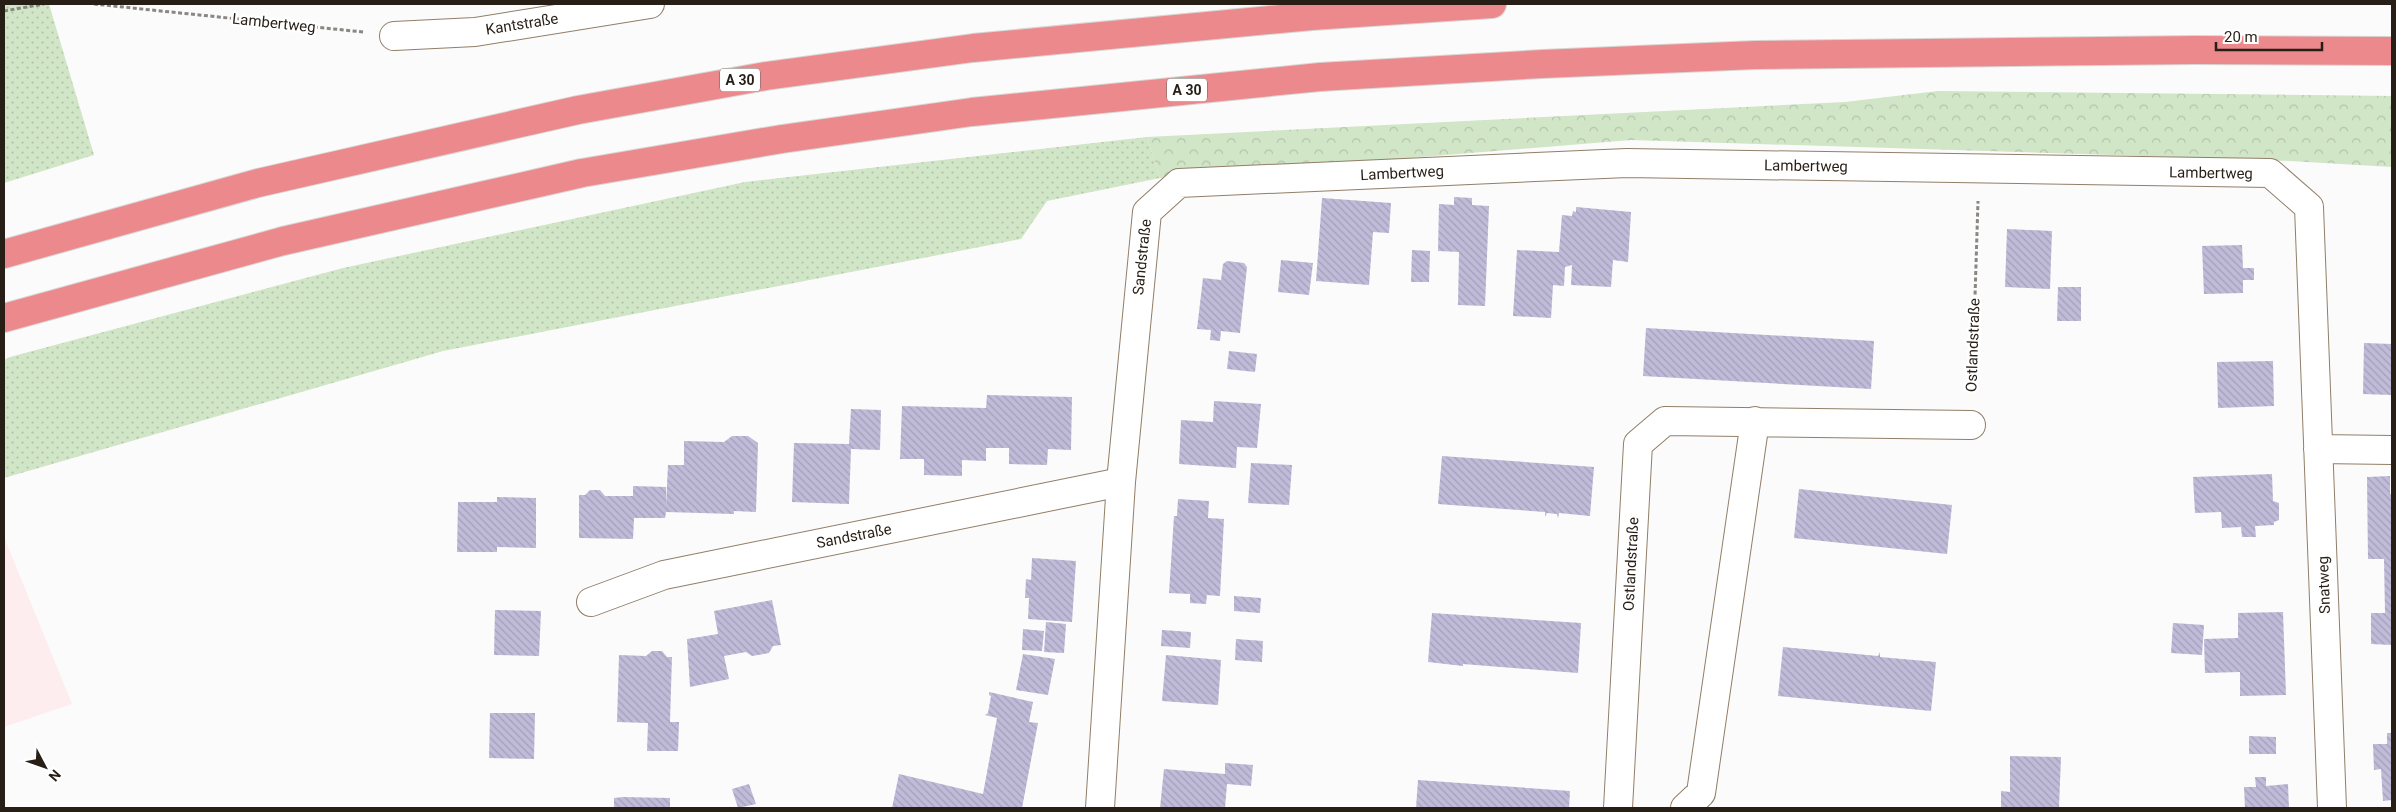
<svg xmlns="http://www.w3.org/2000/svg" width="2396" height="812" font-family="Roboto,sans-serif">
  <defs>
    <pattern id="grass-dots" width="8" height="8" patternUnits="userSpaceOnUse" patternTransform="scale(1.25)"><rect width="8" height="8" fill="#d1e5c7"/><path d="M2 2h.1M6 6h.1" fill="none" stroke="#b3c4aa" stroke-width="1.8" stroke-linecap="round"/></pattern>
    <pattern id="forest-crowns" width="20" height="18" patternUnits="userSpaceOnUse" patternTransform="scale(1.25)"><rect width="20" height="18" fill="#d1e5c7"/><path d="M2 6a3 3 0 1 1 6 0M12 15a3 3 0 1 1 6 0" fill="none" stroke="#b3c4aa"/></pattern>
    <pattern id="building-back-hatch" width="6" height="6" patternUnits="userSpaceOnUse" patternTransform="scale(1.25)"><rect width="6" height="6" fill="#bfbbd8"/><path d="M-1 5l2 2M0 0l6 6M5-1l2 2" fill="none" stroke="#a4a0b9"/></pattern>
  </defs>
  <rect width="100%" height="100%" fill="#fbfbfb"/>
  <path fill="#fdedef" d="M4,537L72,704L4,727Z"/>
  <path fill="url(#grass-dots)" d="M4,4H49L94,155L4,183Z
    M1147,137L1160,178L1047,201L1021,239L443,351L4,478V360L10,357L343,268L745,182Z"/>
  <path fill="url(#forest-crowns)" d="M1938,91L2392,96V167L2272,160L1631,140L1160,178L1147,137L1845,102Z"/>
  <path fill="url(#building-back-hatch)" d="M1454,197L1472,198V205L1489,206L1485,306L1458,305L1459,252L1438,251L1439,204L1454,205Z
    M1322,198L1391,203L1389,233L1373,232L1369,285L1316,281Z
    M1576,207L1631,212L1628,262L1613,260L1611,287L1571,285L1572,265L1565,267L1564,286L1553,285L1551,318L1513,316L1517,250L1559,252L1562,215L1572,216L1573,211L1576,212Z
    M2007,229L2052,231L2050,289L2005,287Z
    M2242,245L2243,268H2254V280H2243V293L2204,294L2202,246Z
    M1412,250L1430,251L1429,282H1411Z
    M1281,260L1313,263L1309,295L1278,292Z
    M1227,261L1244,263L1247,267L1240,333L1221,331L1220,341L1210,340L1211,330L1197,329L1203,278L1221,280L1223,264Z
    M2058,287H2081V321H2057Z
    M1646,328L1874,341L1871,389L1643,376Z
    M2364,343L2392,344V395L2363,394Z
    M1229,351L1257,354L1255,372L1227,369Z
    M2273,361L2274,406L2218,408L2217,362Z
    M987,395L1072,397L1071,450L1048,449L1047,465L1009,464V448H986V461L962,460V476L924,475V459H900L902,406L986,408Z
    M1214,401L1261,404L1257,448L1237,447L1236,468L1179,464L1181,420L1213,422Z
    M851,409L881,410L880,450L851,449L849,504L792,502L794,443L849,444Z
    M732,436H748L758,443L756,512L734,511V514L666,512L665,518H634L633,539L579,538V495H585L590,490H600L605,496H633V486L666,487V506L668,465H684V441L724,442Z
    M1442,456L1594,467L1590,516L1559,513L1558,518L1557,514L1547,513L1545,517V512L1438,504Z
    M1251,463L1292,465L1289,505L1248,503Z
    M2272,474L2273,501L2279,503V520L2274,522V525L2255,526L2256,537H2242L2241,527L2222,528L2221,512L2195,513L2193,477Z
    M2390,476V494H2392V645L2371,644V613H2385L2384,559H2368L2367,477Z
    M1799,489L1952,505L1947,554L1794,538Z
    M497,497L536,498V548L497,547V552H457L458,502H497Z
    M1178,499L1209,501L1208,518L1224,519L1220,596L1207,595L1206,604L1190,603V594L1169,593L1174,516H1177Z
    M1032,558L1076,561L1072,622L1028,619L1029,598H1025L1026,579L1031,580Z
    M1234,596L1261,598L1260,613L1234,611Z
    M772,600L781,645L773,646L769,653L752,656L746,652L724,656L729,679L690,687L687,639L718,634L714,611Z
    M495,610L541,611L539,656L494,655Z
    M2283,612L2286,695L2240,696V672L2205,673L2204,639L2238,638V613Z
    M1432,613L1581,623L1578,673L1463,664V666L1428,662Z
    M1046,622L1066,624L1064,653L1044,652Z
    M2173,623L2204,625L2202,655L2171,653Z
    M1023,629L1044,631L1042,651L1022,650Z
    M1162,630L1191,632L1190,648L1161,646Z
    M1236,639L1263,641L1262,662L1235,660Z
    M1783,647L1878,656L1880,652V657L1936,662L1931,711L1778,696Z
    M652,651H662L667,657H672L670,722H679L678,751H647L648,723L617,722L619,655L646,656Z
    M1023,654L1055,659L1048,695L1016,690Z
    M1166,655L1221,660L1218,705L1162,701Z
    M989,692L1033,702L1029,722L1038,723L1022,808H892L899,774L983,794L997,718L985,715L988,713L991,696L989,695Z
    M490,713H535L534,759L489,758Z
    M2387,733H2392V800L2383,801L2381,769L2374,770L2373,744H2387Z
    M2249,736L2276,737V754H2249Z
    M2010,756L2061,757L2059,808H2001V791L2010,792Z
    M1225,763L1253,765L1251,786L1227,784L1225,808H1160L1164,769L1225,774Z
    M2255,777H2266V786L2288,784L2289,808H2245L2244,787H2256Z
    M1418,780L1570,791L1569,808H1416Z
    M749,784L756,804L738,808L732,789Z
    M623,797L670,798V808H614V798Z"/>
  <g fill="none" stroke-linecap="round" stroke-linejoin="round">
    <g stroke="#917e68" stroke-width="30">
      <path id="street" d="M394,36L475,32L650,4
        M2318,449L2392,450
        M591,602L664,575L1121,482
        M1100,808L1121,482L1147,212L1179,183L1627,163L2270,173L2309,207L2332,808
        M1618,808L1638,444L1665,421L1971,425
        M1685,808L1701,793L1755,421"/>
    </g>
    <g stroke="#d8d7d5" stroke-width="30">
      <path id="highway" d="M4,254L258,183L578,110L766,76L973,48L1312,16L1492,4
        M4,318L283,241L582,173L782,139L972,112L1320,77L1542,64L1755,55L2195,50L2392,51"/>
    </g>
    <path stroke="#8a8681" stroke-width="3" stroke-dasharray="4 2.5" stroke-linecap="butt" d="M94,4L363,32
      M4,11L44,4
      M1972,392L1978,201"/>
    <use href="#street" stroke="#fff" stroke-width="28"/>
    <use href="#highway" stroke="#ec898d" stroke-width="28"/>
  </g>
  <g text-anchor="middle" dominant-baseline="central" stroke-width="5" stroke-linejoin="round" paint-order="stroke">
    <g fill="#fff" stroke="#68625c" stroke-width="1">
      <rect x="720" y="68.5" width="40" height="23" rx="4"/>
      <rect x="1167" y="78.5" width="40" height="23" rx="4"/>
    </g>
    <g font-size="14" font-weight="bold" fill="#271f16">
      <text x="740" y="80">A 30</text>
      <text x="1187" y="90">A 30</text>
    </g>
    <g font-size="15" fill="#271f16" stroke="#fff">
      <text transform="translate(274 23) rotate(6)">Lambertweg</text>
      <text transform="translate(522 24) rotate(-9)">Kantstraße</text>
      <text transform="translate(1806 166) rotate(1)">Lambertweg</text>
      <text transform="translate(1402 173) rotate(-3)">Lambertweg</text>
      <text transform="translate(2211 173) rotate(1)">Lambertweg</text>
      <text transform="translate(1142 257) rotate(-84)">Sandstraße</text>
      <text transform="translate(1973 345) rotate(-88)">Ostlandstraße</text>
      <text transform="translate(854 536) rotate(-11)">Sandstraße</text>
      <text transform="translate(1631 564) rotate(-87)">Ostlandstraße</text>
      <text transform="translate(2324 585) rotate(-92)">Snatweg</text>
    </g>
  </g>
  <rect width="2396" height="812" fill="none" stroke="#271f16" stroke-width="10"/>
  <g transform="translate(45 767) rotate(131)" stroke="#ffffff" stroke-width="4" paint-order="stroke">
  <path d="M0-4L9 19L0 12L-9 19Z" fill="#271f16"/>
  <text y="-8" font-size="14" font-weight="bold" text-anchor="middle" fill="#271f16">N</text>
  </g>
  <path d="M2216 42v8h106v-8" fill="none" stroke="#271f16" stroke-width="2.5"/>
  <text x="2224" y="42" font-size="15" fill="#271f16" stroke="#ffffff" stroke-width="4" paint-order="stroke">20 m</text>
</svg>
